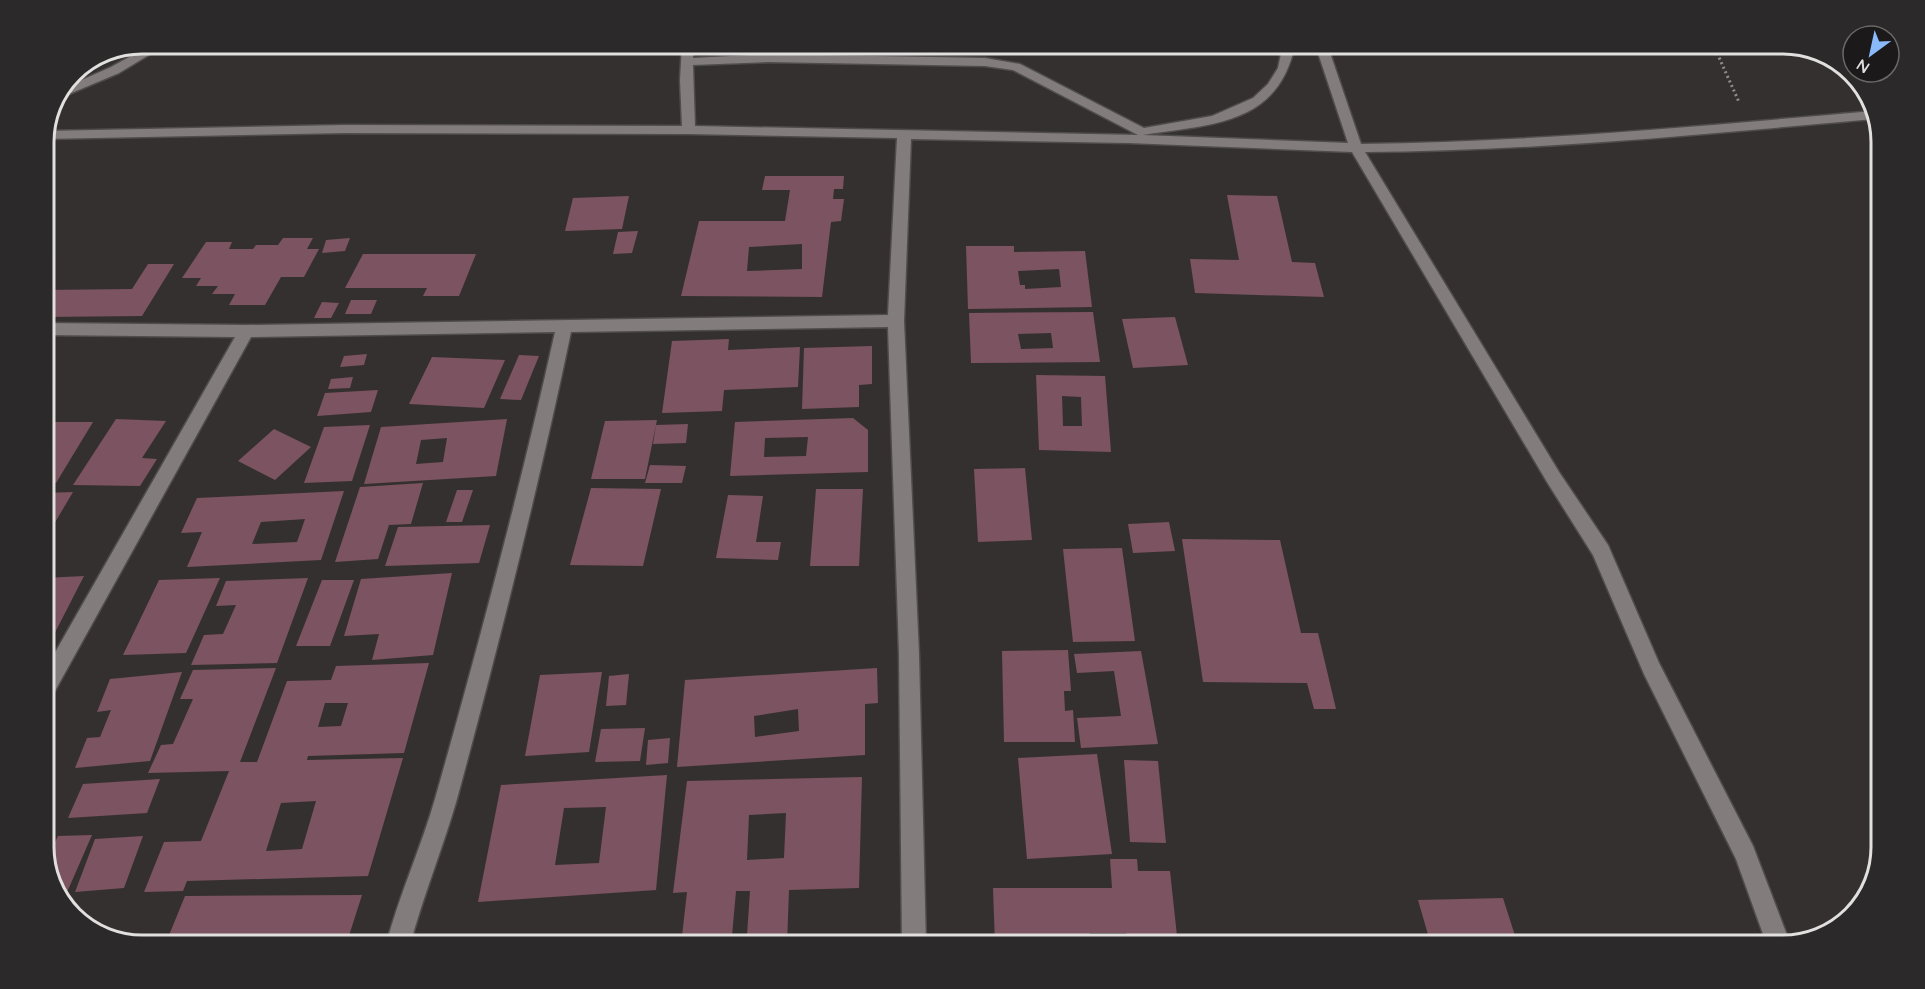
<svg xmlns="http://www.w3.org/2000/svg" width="1925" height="989" font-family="Quicksand,sans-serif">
  <rect width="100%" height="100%" fill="#353030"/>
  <path fill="#7c5360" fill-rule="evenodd" d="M788,44H861V45L787,47Z
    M765,176H844L843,189H834L833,199H844L841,221L831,222L822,297L681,296L699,221H785L790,190H762ZM802,244V269L747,271L749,247Z
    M1227,195L1277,196L1292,262L1315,263L1324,297L1195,293L1190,259L1239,260Z
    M629,196L622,229L565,231L573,198Z
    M638,231L632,253L613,254L618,232Z
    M283,238H313L307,249H319L304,277H281L265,305H229L235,294H212L218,286H196L201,278H182L206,242H232L229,249H253L256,245H278Z
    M350,238L345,251L322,253L326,240Z
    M966,246H1014V252L1085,251L1092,307L968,309ZM1059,269L1061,287L1025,289V285H1020L1018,271Z
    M363,254H476L459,296H423L427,288H345Z
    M148,264H174L142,316L44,317V290L132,289Z
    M351,300H377L371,314H345Z
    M322,302L339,303L331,318H314Z
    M1093,312L1100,362L971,363L969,313ZM1051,333L1053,348L1021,349L1018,334Z
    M1175,317L1188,365L1133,368L1122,319Z
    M729,339L728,350L800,347L798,387L724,390L722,411L662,413L672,341Z
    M872,346V384L859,385V407L802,409L804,348Z
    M367,354L364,365L340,367L344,356Z
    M519,355L539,356L521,400L500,399Z
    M432,357L505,360L484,408L409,404Z
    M1036,375L1105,376L1111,452L1039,450ZM1062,396L1081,397L1082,426H1063Z
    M353,377L350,388L328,389L331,379Z
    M378,390L371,412L317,416L325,393Z
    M853,418L868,430V472L730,476L735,422ZM808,437L806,456L764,457L765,438Z
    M116,419L166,421L142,458L157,459L140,486L73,485Z
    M507,419L496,476L364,484L381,427ZM447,438L443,462L416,464L421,440Z
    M657,420L645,479H591L605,421Z
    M44,422H93L56,483H44Z
    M688,424L686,443L653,444L656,425Z
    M370,425L352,481L304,483L324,427Z
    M274,429L311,447L275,480L238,461Z
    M650,465L686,466L682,483H645Z
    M1025,468L1032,540L978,542L974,469Z
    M423,483L411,524L389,525L378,559L335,562L360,487Z
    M591,488L661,489L643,566L570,565Z
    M816,489H863L859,566H810Z
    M457,490H473L462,522H446Z
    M344,491L321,560L187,567L202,532L181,533L197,498ZM305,519L297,542L252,544L261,522Z
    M73,492L44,541V527L52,513H44V493Z
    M728,495L763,496L756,542H781L778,560L716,558Z
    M1169,522L1175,551L1133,553L1128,524Z
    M490,525L479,563L385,566L398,527Z
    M1182,539L1280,540L1301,633H1318L1336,709H1314L1307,683L1203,682Z
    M1122,548L1135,641L1073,642L1063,549Z
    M452,573L433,655L372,660L379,634L344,636L361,579Z
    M84,576L44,654V578Z
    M220,578L186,653L123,655L159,580Z
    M308,578L277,663L191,665L204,635L223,634L236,605L216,606L226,581Z
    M322,580H354L330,646H296Z
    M1068,650L1071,691H1064L1065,711L1073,710L1075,742H1004L1002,651Z
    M1141,651L1158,744L1081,748L1077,718L1121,716L1114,671L1077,673L1074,654Z
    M429,663L404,753L308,756L307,760L403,758L368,876L187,881L183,891L144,892L164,842L201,841L229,771L148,773L161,745L173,744L193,699H180L193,670L276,668L240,762H257L287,681L331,680L336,666ZM325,703H348L341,726L318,727ZM316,801L302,849L266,851L281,803Z
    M877,668L878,703L865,704V755L677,767L685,680ZM798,709L799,731L755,737L754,716Z
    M182,672L150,761L75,768L87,738L100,737L111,710L97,712L110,679Z
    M602,672L589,752L525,756L540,675Z
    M629,674L626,705L606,706L609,676Z
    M645,728L640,761L595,762L601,729Z
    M670,738L668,763L646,765L648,740Z
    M1097,754L1112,854L1027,859L1018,758Z
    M1124,760L1158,761L1166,843L1130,842Z
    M667,775L656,890L478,902L501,785ZM606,807L599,863L555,865L564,808Z
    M862,777L859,888L789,890L787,945H681L687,892L673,893L687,781ZM786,813L784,858L747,860L749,815ZM736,891H750L747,935L732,936Z
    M160,779L147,813L68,818L83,784Z
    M92,835L68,890H56L46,861L58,836Z
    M143,836L124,888L75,892L95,839Z
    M1110,859H1137L1138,871H1170L1178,945H1127L1126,933H1090L1091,945H995L993,888H1112Z
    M362,895L346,945H165L185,896Z
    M1503,898L1518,945H1431L1418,900Z"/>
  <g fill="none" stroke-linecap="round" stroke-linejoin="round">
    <g stroke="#4f4c4c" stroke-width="3">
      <path id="street" d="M153,44H167L119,73L62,97L66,87L111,67Z
        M682,44H694L693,58L768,54L985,58L1020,64L1144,128L1212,116L1253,98L1268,84L1278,68L1283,44H1295C1279,126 1210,124 1143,135L1348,143L1315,44H1327L1361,144C1533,142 1702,126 1873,111L1874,119C1704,134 1536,151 1365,152L1559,472L1608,545L1659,663L1753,846L1790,943L1767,945L1736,859L1644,674L1593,555L1547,482L1352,152L1128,143L911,139L904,321L919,654L926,945H902L899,654L888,327L571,332C538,489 499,644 457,799C443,848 423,896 410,945H386C399,895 421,848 435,799C479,644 520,489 555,332L251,337L51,698L44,700V672L235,337L44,335V323L246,325L888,315L897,138L689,134L345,133L44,139L46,131L345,125L682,126L680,80ZM768,62L985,66L1013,70L1138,135L695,126L693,65Z"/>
    </g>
    <path stroke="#908c8c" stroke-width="3" stroke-dasharray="2 3" stroke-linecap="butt" d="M1713,44L1739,102"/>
    <use href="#street" fill="#827d7c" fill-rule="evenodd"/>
  </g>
  <path d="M0 0H1925V989H0ZM142 54H1783A88 88 0 0 1 1871 142V847A88 88 0 0 1 1783 935H142A88 88 0 0 1 54 847V142A88 88 0 0 1 142 54Z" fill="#2b2929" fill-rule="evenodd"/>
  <path fill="none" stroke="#e2dfdf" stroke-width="3" d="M142 54H1783A88 88 0 0 1 1871 142V847A88 88 0 0 1 1783 935H142A88 88 0 0 1 54 847V142A88 88 0 0 1 142 54Z"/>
  <g transform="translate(1871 54) rotate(213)"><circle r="28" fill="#1b1919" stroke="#6b6868" stroke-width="1.5"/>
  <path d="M0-4.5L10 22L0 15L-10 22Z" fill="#89bafc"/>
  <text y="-9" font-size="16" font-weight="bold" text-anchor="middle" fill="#e2dfdf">N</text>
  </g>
</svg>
